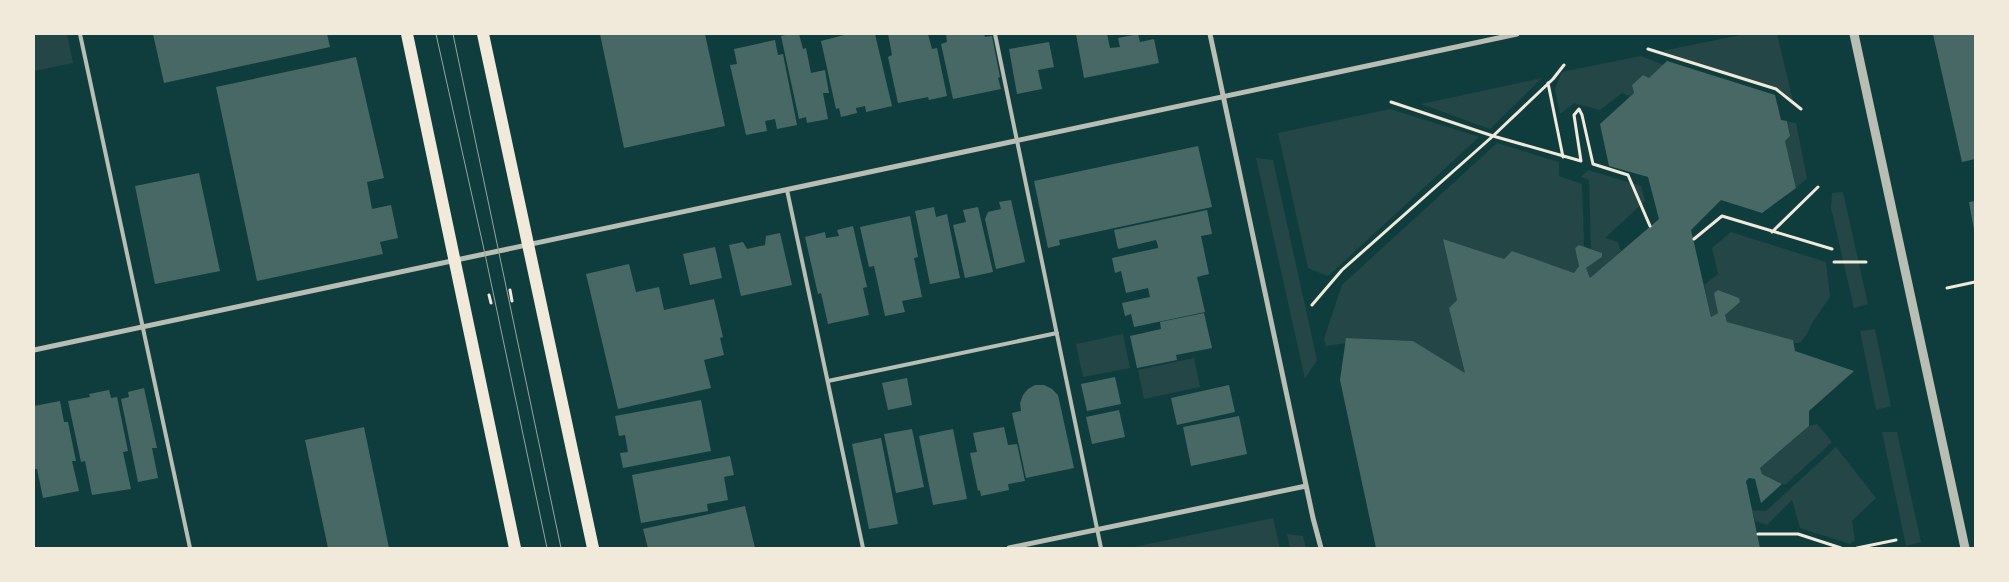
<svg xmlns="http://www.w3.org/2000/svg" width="2009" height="582" font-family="'Sofia Sans Condensed',sans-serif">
  <rect width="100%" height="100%" fill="#0f3d3e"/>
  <path fill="#244646" d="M34,34H67L73,63L34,71Z
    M1746,34H1777L1793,101L1782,91L1662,51Z
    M1641,56L1664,65L1649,78L1643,75L1632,85L1634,93L1630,96L1622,93L1600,110L1574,103L1560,114L1555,89L1562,72Z
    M1542,78L1490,129L1421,104Z
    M1390,109L1479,137L1328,276L1308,268L1278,133Z
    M1788,122L1796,123L1807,178L1796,188L1785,141L1790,136Z
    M1497,143L1559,162V176L1582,184L1584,247L1579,245L1575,248L1579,266L1574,273L1512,252L1504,259L1444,239L1457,300L1449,308L1465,373L1413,341L1347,338L1346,343L1326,346L1324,339L1342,285Z
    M1256,158L1273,160L1317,360L1305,379Z
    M1588,170L1641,186L1645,201L1605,238L1618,242L1621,251L1590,278L1586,268L1602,257V253L1591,249L1589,180L1581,177Z
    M1843,192L1868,304L1854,308L1831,208L1832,193Z
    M1731,232L1826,262L1830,297L1812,323L1807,334L1800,343H1794L1793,340L1727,322L1725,315L1740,302L1739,298L1718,290V313L1711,317L1704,285L1718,274L1712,248Z
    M1875,329L1891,406L1876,410L1860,331Z
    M1123,334L1130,368L1083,377L1076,344Z
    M1194,358L1200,387L1144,399L1138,370Z
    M1817,424L1832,442L1785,485L1762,474L1760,468L1809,426Z
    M1882,432H1897L1921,542L1906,546Z
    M1836,447L1876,498L1852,521L1855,540L1850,544L1800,528L1792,500L1767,525L1755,521L1752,510L1766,511Z
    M1273,518L1280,548H1129Z
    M1287,534L1303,536L1306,548H1290Z"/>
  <path fill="#486865" d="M153,34H327L330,47L164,83Z
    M600,34H705L725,126L624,148Z
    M790,34H799L803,49L806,48L811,73L825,70L829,93H823L828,119L807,123L806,117L799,119L781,36Z
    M848,34H875L892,106L866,112L865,106L856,108L857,113L841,117L839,108L836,109L821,41Z
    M888,34H928L932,49L937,48L947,96L929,100L928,97L898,103L888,57L892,55Z
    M946,34H984L985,37L992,36L1000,77L998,78L1001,89L953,99L941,44L947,42Z
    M1076,34H1107L1110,48L1120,47L1118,38L1138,34L1140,42L1154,39L1159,63L1084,78Z
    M1933,34H1975V159L1962,162Z
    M775,40L778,55L783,54L797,125L777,129L775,119L765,121L767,131L746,135L730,65L737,64L734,49Z
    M1049,42L1054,67L1038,70L1042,89L1017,94L1009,49Z
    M356,57L384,178L367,182L372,209L391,205L398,238L380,242L383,254L257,281L216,87Z
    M1667,61L1775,95L1781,120L1787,121L1790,136L1785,141L1796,188L1762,213L1721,200L1691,230L1711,317L1718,313L1714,293L1718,290L1739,298L1740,302L1725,315L1727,322L1793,340L1795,351L1854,371L1809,411V426L1760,468L1762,474L1782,484L1761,503L1755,479L1749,478L1746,481L1760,548H1376L1340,380L1346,338L1413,341L1465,373L1449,308L1457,300L1443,239L1504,259L1512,251L1574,273L1579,266L1575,248L1579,245L1602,253V257L1586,268L1590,278L1659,219L1648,177L1609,166L1600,124L1634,93L1632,85L1643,75L1649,78Z
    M1198,146L1212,207L1059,240L1060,245L1048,248L1034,181Z
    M199,173L220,271L155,284L135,186Z
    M1011,200L1025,262L996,269L985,219L988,212L1001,209L999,202Z
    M1975,201V229L1974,230L1969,202Z
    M934,207L936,217L947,214L960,278L930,284L915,211Z
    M978,207L993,272L965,278L953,225L966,222L963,210Z
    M1207,210L1212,234L1201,236L1209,274L1197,277L1205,312L1134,327L1131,314L1125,316L1122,303L1150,297L1148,288L1126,293L1121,271L1115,273L1112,258L1158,248V246L1156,240L1118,249L1114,230Z
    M910,216L918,257L914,258L922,297L902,301L905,312L885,316L874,266L869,267L860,227Z
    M853,226L867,287L863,288L869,315L828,324L821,293L818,294L805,237L825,232L826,238L839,236L837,230Z
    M780,233L792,285L741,296L729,245L743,242L747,249L765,245L766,236Z
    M715,247L722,278L690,285L683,254Z
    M629,264L636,292L659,287L664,310L714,299L723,337L720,338L724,355L704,360L711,388L618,409L586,274Z
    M1204,313L1212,348L1176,355L1177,360L1137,368L1130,336L1161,329L1160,322Z
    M1115,377L1121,404L1087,411L1081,384Z
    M907,378L912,405L888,410L882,383Z
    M1035,385H1044L1052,389L1058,395L1074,468L1026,478L1012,413L1021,411L1020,403L1023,395L1028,389Z
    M1229,385L1235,412L1177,425L1171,398Z
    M144,388L157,448H152L158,478L138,482L121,399L129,397L128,392Z
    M109,390L111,398L117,397L128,451L123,452L131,489L92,495L85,461L81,462L68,401L90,397L89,394Z
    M701,400L711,451L623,468L620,453L628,452L625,435L619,436L615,416Z
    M60,401L64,422H68L76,461H72L79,491L43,498L37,469H34V406Z
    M1119,410L1125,437L1092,444L1086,417Z
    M1239,416L1247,454L1191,466L1183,427Z
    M364,427L389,548H328L305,440Z
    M1004,427L1008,445L1017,444L1025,481L1008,484L1009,490L981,496L980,490L978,491L970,453L977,452L973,433Z
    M912,429L924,487L896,493L884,434Z
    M953,429L967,499L933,505L919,436Z
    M881,438L898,524L869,529L852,444Z
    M730,456L734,475L724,477L728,500L707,504L708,511L641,523L632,475Z
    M745,506L755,548H648L643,529Z"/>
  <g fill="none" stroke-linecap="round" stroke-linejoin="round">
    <path stroke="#f1e9da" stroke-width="3" d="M1648,49L1776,89L1801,109
      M1548,83L1563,157
      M1391,102L1493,136L1581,161L1574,115L1579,109L1582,115L1593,164L1628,175L1650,226
      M1772,232L1818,187
      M1694,239L1722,216L1832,249
      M1834,262H1866
      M1947,288L1975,282
      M510,290L512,301
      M489,295L491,303
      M1312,305L1342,270L1493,136L1553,79L1564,65
      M1758,534H1798L1841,548
      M1857,548L1896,540"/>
    <path stroke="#b8beb3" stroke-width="4" d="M80,34L190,548
      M995,34L1101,548
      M787,190L863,548
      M828,381L1057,333"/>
    <path stroke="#b8beb3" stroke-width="5" d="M1210,34L1313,518L1321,548
      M34,350L1517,34
      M1009,548L1306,486"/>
    <path stroke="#b8beb3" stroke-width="9" d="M1854,34L1965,548"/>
    <path stroke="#f1e9da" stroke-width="12" d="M407,34L515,548
      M483,34L593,548"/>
    <path stroke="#97a49c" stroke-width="1" d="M436,34L485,254L547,548
      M453,34L561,548"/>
  </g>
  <rect width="2009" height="582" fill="none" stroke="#f1e9da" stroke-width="70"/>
</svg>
